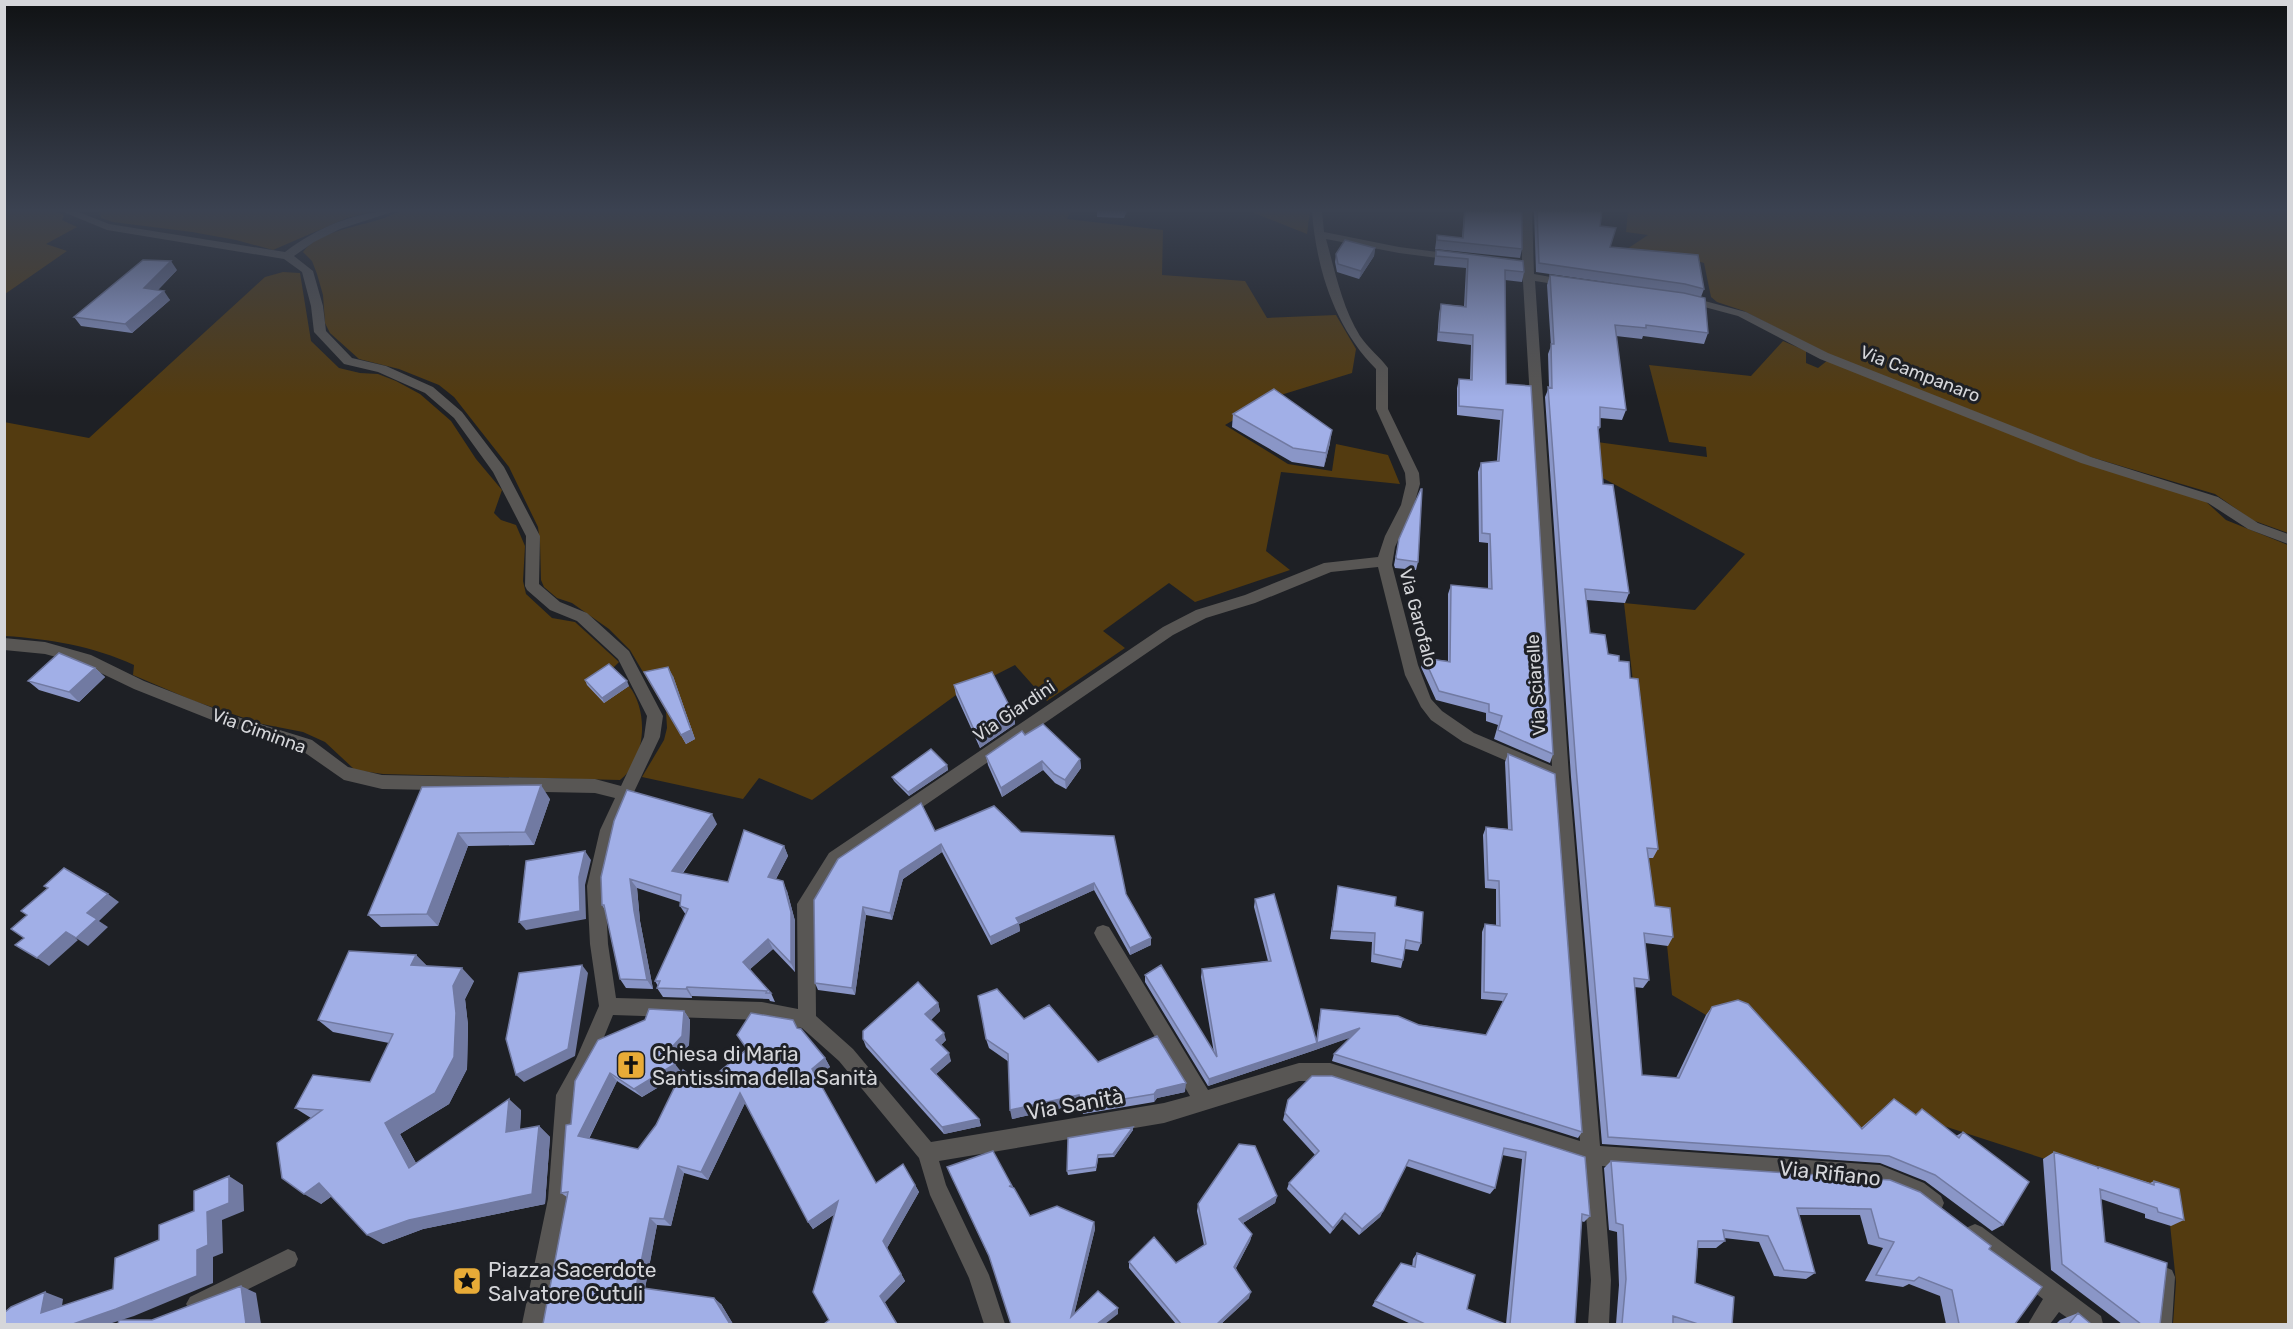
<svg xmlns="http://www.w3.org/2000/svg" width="2293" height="1329" font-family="Rubik,sans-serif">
  <rect width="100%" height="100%" fill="#1e2025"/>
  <path fill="#533b10" d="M5,211H54L64,215L62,220L77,227L46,244L67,251L5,294Z
    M99,211H374L347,218L273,250L236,240L192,232L113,222L101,218Z
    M403,211H1071L1067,219L1163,230L1162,275L1245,281L1267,318L1336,315L1356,349L1352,373L1271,398L1225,425L1288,464L1332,471L1336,444L1388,455L1400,484L1281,472L1266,551L1290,570L1195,602L1169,583L1103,631L1125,648L1047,701L1015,665L956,695L812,800L759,778L743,799L642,777L664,740L667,728L666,711L630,650L609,629L572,603L557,598L544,587L541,580L540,542L538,527L509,467L454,397L439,385L399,369L359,359L330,333L325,323L323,295L317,274L312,261L303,252C318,231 358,227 381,219C388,217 394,213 403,211Z
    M1249,211H1310L1307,234Z
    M1628,211H2288V533L2252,520L2215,494L2084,455L1825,353L1744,311L1717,302L1711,297L1704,263L1671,253H1621L1648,235L1626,232Z
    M283,272L300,273L311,341L339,368L360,373L378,374L396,381L420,394L451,421L476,459L502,490L494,513L501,520L516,525L525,546L523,581L526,594L552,618L575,622L619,662L612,669C617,674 624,680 629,686C649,711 646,760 620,780L383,774L355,770L325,742L303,732L262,724L194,701L133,675L134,665C93,646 50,639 5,636L4,422L89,438L265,277Z
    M1783,341L1806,351V363L1818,368L1828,360L2203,499L2226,520L2288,545V1324H2173L2176,1282L2167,1195L2116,1182L1913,1116L1864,1148L1706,1015L1672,995L1666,935L1618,911L1609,853L1653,858L1624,603L1695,610L1745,554L1597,475V442L1707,457L1706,447L1669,442L1649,365L1751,376Z"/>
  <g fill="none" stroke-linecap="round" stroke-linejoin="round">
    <path fill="#585654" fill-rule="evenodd" d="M61,211H76L109,224L285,252C317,228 355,211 395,211L340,229L314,242L294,256L313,271L323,306L326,331L352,358L386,366L433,387L462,412L504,467L540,536L539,584L560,602L587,613L629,651L663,716L660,737L616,830L605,886L608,944L616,998L762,1002L798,1009L797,904L829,853L1163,627L1196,610L1245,595L1324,563L1378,557L1385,536L1401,505L1406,484L1405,473L1376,409V369C1335,328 1316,268 1312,211H1322L1324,232L1399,247L1453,254L1459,257L1453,260L1399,253L1326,239C1335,271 1342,307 1360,336C1368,348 1380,357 1388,368V409L1419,473L1420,484L1414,505L1395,547L1392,565L1418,665L1431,699L1442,711L1474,733L1552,766L1522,265V211H1532L1534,274L1567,280L1573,283L1567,286L1535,281L1569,777L1600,1146L1880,1165L1924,1183L1941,1196L1944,1203L1941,1210L1934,1213L1910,1197L1880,1185L1602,1166L1611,1280L1609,1324H1588L1591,1280L1582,1162L1330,1081H1299L1164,1123L939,1161L946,1185L989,1275L1005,1324H984L969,1278L930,1195L919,1158L839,1061L802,1028L762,1020L613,1015L590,1071L575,1097L568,1199L543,1324H522L548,1199L556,1095L576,1059L599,1006L590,944L587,886L600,830L615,798L595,793L382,789L344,780L301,750L222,724L134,689L82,664L45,654L4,650V638L45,642L91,655L144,681L231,715L312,740L348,767L382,775L595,779L621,786L644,737L647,716L618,659L577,621L550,610L527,590L525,586L526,536L493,472L454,418L425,393L378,372L344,364L314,332L311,306L302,272L284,259L107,230ZM1378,567L1405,675L1421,707L1431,720L1463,742L1553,781L1580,1141L1330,1063H1299L1208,1090L1109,927L1103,925L1097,927L1094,933L1097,939L1190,1096L1164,1103L931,1142L853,1049L816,1016L815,905L841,863L1173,635L1206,618L1255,603L1331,572Z
      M1686,296L1746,312L1828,353L2091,457L2218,497L2258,523L2288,534V544L2248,529L2208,503L2081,463L1820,359L1738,316L1682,301L1680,299Z
      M1975,1224L1982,1227L2101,1316L2103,1324H2076L2059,1312L2050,1324H2028L2043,1299L1968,1241L1965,1234L1968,1227Z
      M288,1249L295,1252L298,1259L295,1266L204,1311L197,1315L190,1311L186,1304L190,1297Z
      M2165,1267L2172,1270L2175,1277L2172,1324H2151L2155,1277L2158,1270Z"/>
  </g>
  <path fill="#8a96c7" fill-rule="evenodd" d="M1097,211H1127L1124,218L1097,217Z
    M1464,211H1522V249L1520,258L1435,249L1437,235L1462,238Z
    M1534,211H1602L1600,226L1610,247L1704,289L1701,297L1708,333L1704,344L1643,336L1642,339L1616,336L1626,410L1622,420L1600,418V427L1598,432L1603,484L1629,593L1625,603L1586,600L1590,633L1608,654L1619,661L1630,678L1658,849L1653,858H1648L1655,906L1673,937L1668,946L1645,943L1649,980L1643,988L1634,987L1642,1075L1676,1078L1706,1015L1712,1007L1861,1128L1894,1099L1915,1115L1922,1109L1956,1136L1963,1132L2003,1225L1992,1231L1925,1181L1880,1163L1602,1144L1571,777L1545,397L1549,387L1548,354L1551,346L1547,285L1550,275L1660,290L1536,272Z
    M1375,248L1374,256L1359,279L1337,272L1335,262L1336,254Z
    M1436,250L1524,272L1522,282L1505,280L1506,384L1553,754L1550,763L1494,739L1498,725L1486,721V713L1436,700L1421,667L1424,658L1448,661V594L1451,585L1488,589V543L1479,542L1478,472L1481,463L1497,461L1500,420L1457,415V388L1459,379L1470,380L1471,345L1437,341L1439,314L1441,304L1464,306L1466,268L1434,265Z
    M177,270L158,290L170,300L132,333L81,326L74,317Z
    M1233,414L1330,443L1324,467L1292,462L1232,427Z
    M1399,539L1418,562L1416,570L1395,568L1394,565Z
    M95,668L105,677L79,702L39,690L28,681Z
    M644,672L673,676L695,739L686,744Z
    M585,680L629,686L604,703L587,685Z
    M954,685L1014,715L1015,724L980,748L956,695Z
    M1025,735L1080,759L1081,768L1066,789L1055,783L1043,770L1002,797L988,765L986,756Z
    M1508,754L1582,1132L1578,1138L1332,1061L1334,1054L1351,1037L1315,1050V1048V1050L1208,1086L1145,982V975L1214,1053L1201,977L1202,969L1268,961L1254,907L1255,899L1316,1041L1321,1009L1486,1035L1503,1001L1481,999L1482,932L1485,924L1496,925V889L1485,888L1483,835L1486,827L1508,829L1505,762Z
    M947,765L948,770L909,796L894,781L892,777Z
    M422,787L550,799L534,845L468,846L438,926L381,927L368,915Z
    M717,824L683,873L728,882L784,846L788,856L776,879L787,891L795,921V972L773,949L750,969L771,993L775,1002L770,1001L769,999L692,996V998L663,997L657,988L658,986L655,981L686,915L680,906V902L637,888L640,921L653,989L626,988L620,979L605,910L602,905L601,877Z
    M935,831L1021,832L1126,894L1151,938V945L1130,955L1094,890L1019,924L1020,931L991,945L942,852L903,879L892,920L866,915L855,995L818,990L815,983L814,900Z
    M1338,886L1421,943L1418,951L1405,949L1403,960L1401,968L1371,962L1372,942L1330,939Z
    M416,955L427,966L474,981L465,999L468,1025L467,1069L449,1104L400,1134L416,1163L521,1110L520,1130L539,1126L550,1137L545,1204L423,1229L383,1244L332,1196L321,1204L311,1118L295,1108L370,1082L389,1043L333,1032L318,1020Z
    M938,1003L940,1011L931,1020L946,1040L941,1045L951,1061L936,1074L979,1119L981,1126L944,1134L866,1047L863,1039Z
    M684,1011L690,1020L689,1045L673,1063L682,1073L703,1085L747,1049L737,1035L798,1028L825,1058L830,1067L816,1077L876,1183L915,1185L919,1192L887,1248L905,1281L885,1302L829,1320L835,1214L813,1229L808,1222L745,1103L708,1180L684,1173L671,1226L657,1225L645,1288L721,1304L733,1324H543L567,1197L561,1193L571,1124L575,1081ZM682,1073L656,1125L638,1149L589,1139L617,1081L642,1097Z
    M1024,1019L1098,1062L1185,1092L1157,1098L1154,1102L1083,1114L1080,1104L1012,1119L1009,1062L989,1048L986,1039Z
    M1288,1100L1585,1157L1590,1216L1584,1222L1581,1221L1575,1324H1506L1522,1159L1502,1155L1495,1188L1490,1194L1406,1166L1380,1217L1359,1235L1342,1219L1330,1234L1287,1189L1289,1183L1315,1155L1283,1120Z
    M1133,1127V1130L1114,1157L1098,1158L1096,1171L1068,1175L1067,1171Z
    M2054,1152L2098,1167L2150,1183L2154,1181L2184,1220L2171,1226L2145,1218V1214L2101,1199L2105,1242L2160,1324H2122L2051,1270L2043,1159Z
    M1611,1161L1890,1180L1989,1249L2015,1324H1946L1940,1296L1909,1284L1903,1287L1865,1281L1883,1248L1868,1244L1860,1215H1799L1815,1273L1806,1279L1774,1276L1759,1242L1724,1238L1725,1241L1716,1248H1698L1695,1283L1732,1324H1616L1619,1285L1617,1232L1609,1230L1604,1168Z
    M947,1167L1012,1186L1030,1216L1094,1222L1095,1229L1074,1314L1118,1308V1314L1011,1324L991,1261Z
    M1277,1196L1275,1203L1243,1223L1252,1234L1250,1241L1236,1268L1249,1298L1221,1324H1176L1129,1268V1262L1176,1263L1204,1245L1197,1211L1198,1204Z
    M1417,1253L1467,1309L1505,1324H1411L1372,1306L1375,1301L1412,1267L1413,1259Z
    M2078,1313L2091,1324H2056L2060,1320Z"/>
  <path fill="#717aa2" d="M1375,248L1374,256L1359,279L1361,271Z
    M171,261L177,270L151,297L144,288Z
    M164,291L170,300L132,333L125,324Z
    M1332,430L1330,443L1324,467L1326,453Z
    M668,667L673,676L695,739L686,744L681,735Z
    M95,668L105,677L79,702L69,692Z
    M627,681L629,686L604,703L602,698Z
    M1014,715L1015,724L980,748L978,739Z
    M1080,759L1081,768L1066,789L1065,780Z
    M1042,761L1043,770L1002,797L1001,788Z
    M947,765L948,770L909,796L908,792Z
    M541,785L550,799L534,845L525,832Z
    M712,814L717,824L677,880L672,871Z
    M458,833L468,846L438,926L427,914Z
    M941,844L942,852L903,879L892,920L890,913L900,871Z
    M784,846L788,856L772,886L768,877Z
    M585,851L591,860L585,885L586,919L526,930L519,922L579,877Z
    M630,879L637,888L640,921L653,989L647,980L634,911Z
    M783,881L787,891L795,921V972L791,963Z
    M1094,883V890L1019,924L1020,931L991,945L990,937L1016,918Z
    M108,894L119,902L99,921L108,927L88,946L76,938L87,913Z
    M863,907L866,915L855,995L852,988Z
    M66,932L78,940L49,966L37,958Z
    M1151,938V945L1130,955V948Z
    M768,939L773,949L748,971L743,962Z
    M416,955L429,968L411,965Z
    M582,965L588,973L575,1056L524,1082L516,1075Z
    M462,968L474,981L465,999L468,1025L467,1069L449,1104L400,1134L424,1178L409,1168L385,1123Z
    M687,987L692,996V998L686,989Z
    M938,1003L940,1011L928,1022L925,1014Z
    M684,1011L690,1020L689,1045L671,1065L664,1056Z
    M1360,1028L1358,1035L1315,1050L1317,1043Z
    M944,1033L946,1040L938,1048L936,1040Z
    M1317,1043L1315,1050L1208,1086L1209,1079Z
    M949,1053L951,1061L934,1076L931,1069Z
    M825,1058L830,1067L816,1077L812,1069Z
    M675,1064L682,1073L642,1097L634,1089Z
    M610,1073L617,1081L586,1144L578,1136Z
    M1186,1083L1185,1092L1157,1098L1154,1102V1094L1157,1090Z
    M740,1093L746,1101L708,1180L701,1172Z
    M1079,1095L1080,1104L1012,1119L1010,1110Z
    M509,1099L521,1110L519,1143L506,1132Z
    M979,1119L981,1126L944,1134L942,1127Z
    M539,1126L550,1137L545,1204L423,1229L383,1244L367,1235Z
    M1133,1127V1130L1114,1157L1113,1154Z
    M678,1166L684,1173L671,1226L664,1219Z
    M1406,1166L1380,1217L1359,1235L1362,1229Z
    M229,1176L243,1185L244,1211L222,1220L223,1253L213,1257V1283L134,1316L109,1324H73L197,1250L207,1212Z
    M319,1183L336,1193L321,1204L304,1194Z
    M915,1185L919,1192L887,1248L905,1281L885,1302L897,1324L880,1296L883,1241Z
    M1277,1196L1275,1203L1238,1226L1239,1219Z
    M838,1201L843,1208L813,1229L808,1222Z
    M1345,1213L1342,1219L1330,1234L1333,1228Z
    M650,1218L657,1225L644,1294L636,1287Z
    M1094,1222L1095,1229L1072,1323L1071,1317Z
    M1252,1234L1250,1241L1233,1273L1234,1267Z
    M241,1286L256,1293L261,1324H246Z
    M45,1292L63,1299L60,1320L41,1313Z
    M1251,1292L1249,1298L1221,1324H1217Z
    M714,1298L721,1304L733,1324H730Z
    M1118,1308V1314L1105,1324H1097Z"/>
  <path fill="#a1afe7" stroke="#717aa2" stroke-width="1.5" d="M1465,211H1522V249L1437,240V235L1463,238Z
    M1537,211H1602L1600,226L1616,228L1610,247L1698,255L1704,289L1685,284L1539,263Z
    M1345,240L1375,248L1361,271L1338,264L1336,254Z
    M1436,250L1523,261L1524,272L1505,270L1506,384L1531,386L1553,754L1498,730L1502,716L1489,712V704L1439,691L1424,658L1450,662L1451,585L1492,589L1490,534L1482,533L1481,463L1499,461L1503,410L1459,406V379L1472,380L1473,335L1439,332L1441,304L1466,307L1468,259L1436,256Z
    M143,260L171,261L144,288L164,291L125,324L74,317Z
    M1550,275L1684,293L1705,298L1708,333L1646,325V328L1615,325L1626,410L1600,407V427H1598L1603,484L1613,485L1629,593L1585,589L1590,633L1605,635L1608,654L1619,656V661L1629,662L1630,678L1638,679L1658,849L1647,848L1655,906L1670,908L1673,937L1644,933L1649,980L1634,978L1642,1075L1679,1078L1712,1007L1738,1000L1748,1004L1862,1129L1894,1099L1916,1115L1922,1109L1959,1138L1963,1132L2029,1182L2003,1225L1935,1175L1889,1156L1608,1137L1576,767L1548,387L1552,388L1551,344H1554Z
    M1274,389L1332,430L1326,453L1293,448L1233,414Z
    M1421,489H1422L1418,562L1397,559L1396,557L1399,539Z
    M59,653L95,668L69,692L28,681Z
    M609,664L627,681L602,698L585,680Z
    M668,667L691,730L681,735L644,672Z
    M992,672L1014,715L978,739L954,685Z
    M1043,724L1080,759L1065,780L1054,774L1042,761L1001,788L986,756L1022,731L1025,735Z
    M931,749L947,765L908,792L892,777Z
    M1508,754L1555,774L1582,1132L1334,1054L1360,1028L1317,1043L1321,1009L1398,1016L1419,1025L1486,1035L1507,994L1484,992L1485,924L1500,926L1499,881L1488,880L1486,827L1512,830Z
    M541,785L525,832L458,833L427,914L368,915L422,787Z
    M627,790L712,814L672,871L728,882L744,830L784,846L768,877L783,881L791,912V963L768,939L743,962L771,993H766L767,991L687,987L686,989L657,988L660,981H655L688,909L680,906L681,895L630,879L634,911L647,980L620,979L604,905H602L601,877L614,821Z
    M921,803L935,831L994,806L1021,832L1114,836L1126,894L1151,938L1130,948L1094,883L1016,918L1019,923L990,937L941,844L900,871L890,913L863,907L852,988L815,983L814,900L838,859Z
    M585,851L579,877L580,911L519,922L526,861Z
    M64,868L108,894L87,913L97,919L76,938L66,932L37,958L15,945L24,938L11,929L27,915L21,911L48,888L44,886Z
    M1338,886L1396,897L1395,906L1423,912L1421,943L1406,940L1403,960L1374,954L1375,933L1332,931Z
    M1274,894L1317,1043L1209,1079L1145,975L1161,965L1217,1057L1202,969L1271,961L1255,899Z
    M349,951L416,955L411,965L462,968L453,986L456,1013L454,1057L435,1093L385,1123L409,1168L509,1099L506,1132L539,1126L532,1194L409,1220L367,1235L319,1183L304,1194L282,1178L277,1143L322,1110L295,1108L313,1075L370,1082L393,1034L318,1020Z
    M582,965L568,1049L516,1075L506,1039L519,973Z
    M918,982L938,1003L925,1014L944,1033L936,1040L949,1053L931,1069L979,1119L942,1127L863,1039V1031Z
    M997,989L1024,1019L1049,1005L1098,1062L1157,1036L1186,1083L1157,1090L1154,1094L1082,1106L1079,1095L1010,1110L1008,1054L986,1039L978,996Z
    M649,1009L684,1011L682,1036L664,1056L675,1064L634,1089L610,1073L578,1136L638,1149L656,1125L683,1070L703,1085L747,1049L737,1035L751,1013L793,1020L797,1028L801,1029L825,1058L812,1069L876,1183L903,1164L915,1185L883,1241L901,1274L880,1296L897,1324H824L829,1320L813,1292L838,1201L808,1222L740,1093L701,1172L678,1166L664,1219L650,1218L636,1287L714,1298L730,1324H543L568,1192L561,1193L566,1125L571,1124L575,1081L598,1040L645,1020Z
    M1312,1076H1332L1585,1157L1590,1216L1582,1214L1575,1324H1510L1526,1152L1504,1148L1495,1188L1409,1160L1383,1211L1362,1229L1345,1213L1333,1228L1289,1183L1319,1151L1285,1113L1288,1100Z
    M1133,1127L1113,1154L1098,1155L1096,1167L1067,1171L1068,1138Z
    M1239,1144L1255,1146L1277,1196L1239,1219L1252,1234L1234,1267L1251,1292L1217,1324H1218H1181L1129,1262L1154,1237L1176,1263L1206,1244L1198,1204Z
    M993,1151L1012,1186H1009L1014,1188L1030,1216L1057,1206L1094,1222L1071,1317L1098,1291L1118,1308L1097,1324H1011L989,1256L947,1167Z
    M2054,1152L2098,1167V1169L2099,1167L2154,1185V1181L2179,1189L2184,1220L2158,1212L2157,1208L2100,1189L2105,1242L2167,1263L2160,1324H2141L2062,1264Z
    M1611,1161L1890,1180L1920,1192L1991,1246L1989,1249L2042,1287L2015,1324H1959L1952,1290L1919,1277L1914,1281L1876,1275L1894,1242L1879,1238L1871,1209L1797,1208L1815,1273L1784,1270L1768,1236L1723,1230L1725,1241H1698L1695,1283L1734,1297L1732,1324H1698L1673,1316V1324H1622L1626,1279L1623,1225L1616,1223Z
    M229,1176V1203L207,1212L208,1245L197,1250V1276L116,1309L73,1324H4V1313L11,1307L45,1292L41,1313L113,1289L115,1258L159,1240V1225L194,1211V1191Z
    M1417,1253L1475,1275L1467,1309L1505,1324H1425L1375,1301L1401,1263L1415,1267Z
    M241,1286L246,1324H118L119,1320H152Z
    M2078,1313L2091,1324H2069Z"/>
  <linearGradient id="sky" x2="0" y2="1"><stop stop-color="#101214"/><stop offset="0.53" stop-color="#3b4251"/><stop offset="1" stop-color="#3b4251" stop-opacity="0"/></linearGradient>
  <rect width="2293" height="397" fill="url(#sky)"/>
  <defs>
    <g id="church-square" transform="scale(1.5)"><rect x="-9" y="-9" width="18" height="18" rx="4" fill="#e8ab37" stroke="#1e2025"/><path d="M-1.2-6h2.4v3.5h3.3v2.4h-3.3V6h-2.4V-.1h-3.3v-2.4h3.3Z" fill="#111"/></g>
    <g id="sight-square" transform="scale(1.5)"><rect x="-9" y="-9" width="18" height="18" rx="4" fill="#e8ab37" stroke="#1e2025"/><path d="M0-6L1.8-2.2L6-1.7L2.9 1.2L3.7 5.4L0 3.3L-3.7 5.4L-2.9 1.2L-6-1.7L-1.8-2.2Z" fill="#111"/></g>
  </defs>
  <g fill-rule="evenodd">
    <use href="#church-square" x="631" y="1065"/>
    <use href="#sight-square" x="467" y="1281"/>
  </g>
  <g text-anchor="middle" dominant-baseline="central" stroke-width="6" stroke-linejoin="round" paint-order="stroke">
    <g font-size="18" fill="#d5d6da" stroke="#1e2025">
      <text transform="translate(1920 374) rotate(21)">Via Campanaro</text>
      <text transform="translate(1418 618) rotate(75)">Via Garofalo</text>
      <text transform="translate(1536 685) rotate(-94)">Via Sciarelle</text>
      <text transform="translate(1014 711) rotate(-34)">Via Giardini</text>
      <text transform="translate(259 731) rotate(20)">Via Ciminna</text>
    </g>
    <g font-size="21" fill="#d5d6da" stroke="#1e2025" text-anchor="start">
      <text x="652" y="1053">Chiesa di Maria<tspan x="652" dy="24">Santissima della Sanità</tspan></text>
      <text x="488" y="1269">Piazza Sacerdote<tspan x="488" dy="24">Salvatore Cutuli</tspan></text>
    </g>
    <g font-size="21" fill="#d5d6da" stroke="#1e2025">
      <text transform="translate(1075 1104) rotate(-10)">Via Sanità</text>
      <text transform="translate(1830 1173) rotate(6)">Via Rifiano</text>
    </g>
  </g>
  <rect width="2293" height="1329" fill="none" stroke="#d5d6da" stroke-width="12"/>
</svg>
